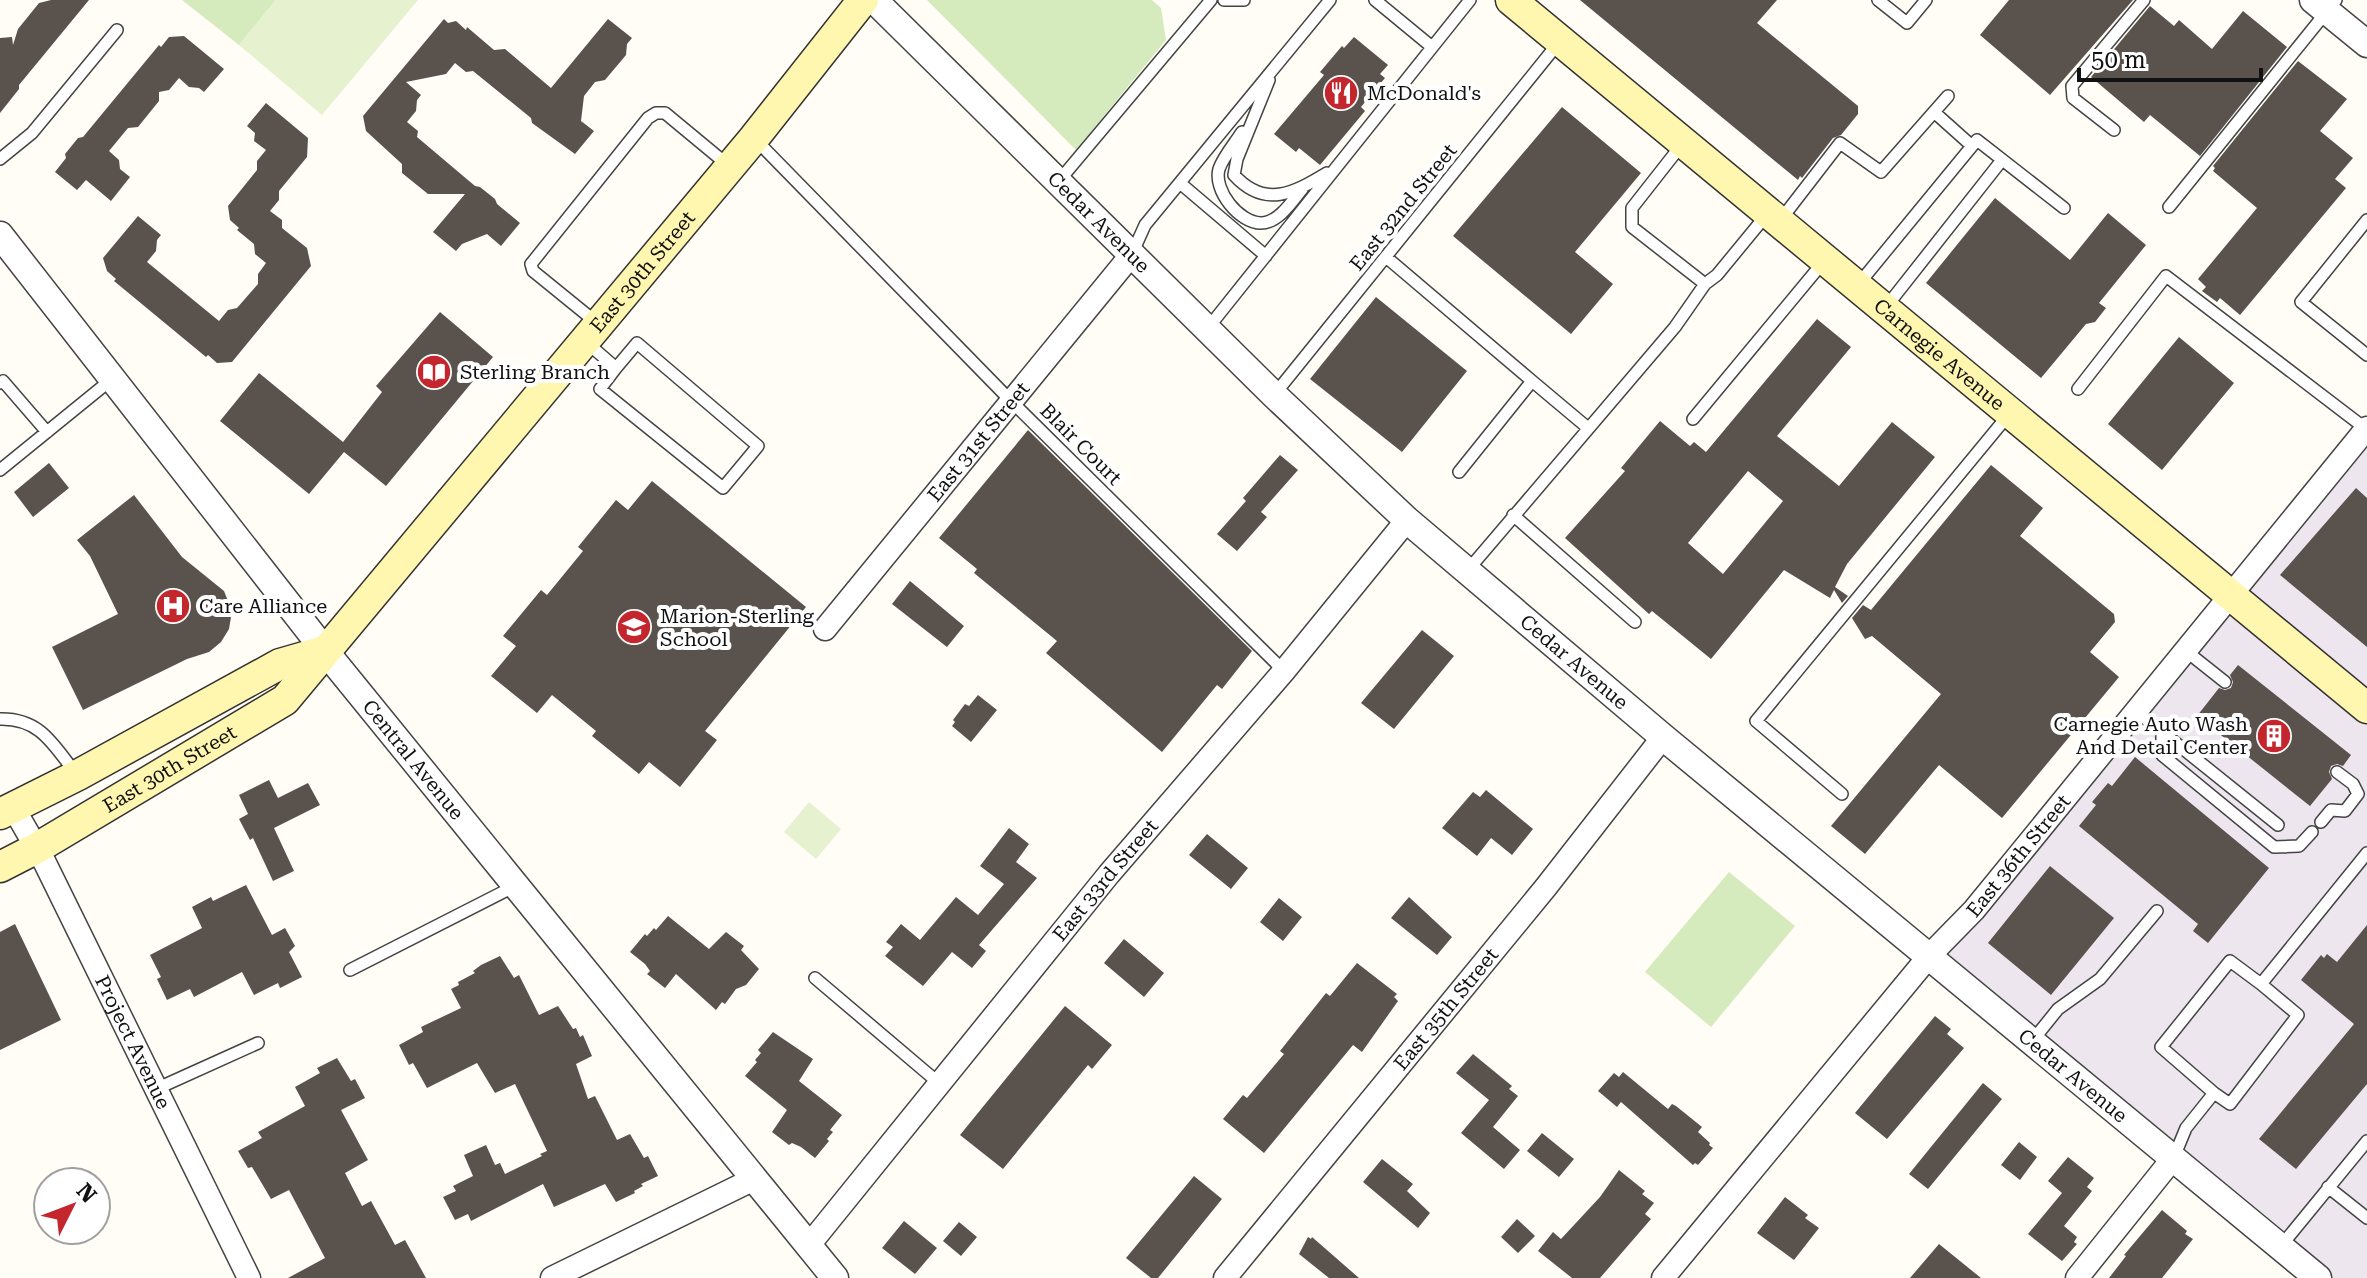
<svg xmlns="http://www.w3.org/2000/svg" width="2367" height="1278" font-family="'Roboto Serif',serif">
  <rect width="100%" height="100%" fill="#fffdf5"/>
  <path fill="#eee6ef" d="M2367,428V1278H2318L1930,955Z"/>
  <path fill="#d5ebbd" d="M182,0H276L239,45Z
    M927,0H1152L1161,8L1166,40L1076,150Z
    M1729,872L1795,926L1711,1027L1645,972Z"/>
  <path fill="#e6f2cf" d="M276,0H418L322,115L239,45Z
    M809,802L841,829L816,859L784,832Z"/>
  <path fill="#5a524d" fill-rule="evenodd" d="M51,0H89L19,85V89L0,113V38L12,37L13,45L18,29L39,3Z
    M1580,0H1777L1757,23L1858,106V114L1841,135L1833,138L1802,178L1800,176L1798,180Z
    M2009,0H2133L2050,95L1980,35Z
    M2150,6L2174,26L2179,20L2212,49L2243,11L2287,47L2200,156L2150,115L2144,122L2091,77Z
    M444,19L448,23L456,21L466,30L467,27L494,50L505,49L551,88L608,19L632,38L627,44L626,55L605,80L595,82L584,96L581,121L594,131L575,154L532,123L531,118L473,71L466,72L455,63L446,74L406,82L421,95L417,100L416,111L407,122L418,131L417,137L475,186L480,187L495,199L497,204L520,223L501,246L487,234L462,244L456,251L433,232L465,194H428L402,173V164L366,131L363,116Z
    M184,36L224,69L204,92L199,88L189,87L179,78L169,90L159,92V101L138,127L128,128L109,151L119,160L120,169L130,177L111,201L86,180L77,190L55,172L66,158L65,154L78,138L83,137L159,45L161,47L169,37Z
    M1354,37L1388,65L1380,74L1385,78L1361,107L1365,111L1320,165L1299,148L1296,152L1274,134L1324,75L1320,72L1342,46L1344,48Z
    M2298,61L2347,99L2320,131L2353,158L2335,179L2346,188L2240,315L2220,298L2217,302L2202,291L2206,287L2198,279L2257,208L2213,171L2215,168L2213,166Z
    M266,103L308,138L307,157L279,191V200L270,211L282,220V228L307,248L311,266L232,362L217,363L208,355L206,357L114,281L116,279L107,271L103,258L138,216L161,235L157,240L156,251L147,262L219,321L228,310L237,308L258,284V274L266,263L255,254L254,244L237,230L239,228L230,220L228,206L257,170V161L266,150L254,141L255,133L247,126Z
    M1562,107L1641,173L1575,252L1613,284L1571,334L1453,236Z
    M1995,198L2070,260L2108,213L2146,245L2099,303L2106,308L2095,322L2086,324L2041,378L1926,283Z
    M1376,297L1467,371L1402,452L1310,379Z
    M440,312L493,357L386,486L344,452L309,494L220,421L259,373L343,442L382,392L376,386Z
    M1817,319L1851,347L1777,436L1839,486L1892,422L1935,457L1847,564L1835,587L1848,596L1842,603L1834,590L1830,598L1784,570L1711,659L1652,611L1649,614L1565,538L1625,471L1621,468L1660,421L1690,446L1694,442L1706,452ZM1748,471L1783,501L1723,574L1688,543Z
    M2179,337L2234,383L2162,470L2108,424Z
    M1028,430L1252,651L1222,689L1217,685L1162,752L1046,653L1057,641L974,573L977,569L939,538Z
    M1280,455L1298,470L1261,512L1267,517L1237,551L1217,534L1246,501L1243,498Z
    M49,463L69,488L33,517L14,492Z
    M1991,465L2043,508L2020,536L2114,614L2115,622L2090,652L2119,677L2002,818L1939,765L1865,854L1831,826L1941,694L1872,636L1865,639L1852,618L1863,605L1871,610Z
    M652,481L806,607L705,731L717,740L680,787L649,762L639,774L592,736L596,731L552,695L537,713L491,676L516,646L503,636L541,590L547,595L583,551L578,547L616,500L628,510Z
    M2356,488L2367,498V647L2280,575Z
    M134,495L182,557L224,591L232,611L229,629L221,642L209,652L187,659L83,710L52,647L118,614L90,556L77,540Z
    M910,581L964,626L947,647L892,604Z
    M1422,630L1454,656L1394,729L1361,703Z
    M2238,665L2351,755L2343,766L2337,764L2331,766L2329,772L2332,779L2310,806L2197,716L2219,688L2225,690L2231,688L2233,682L2230,675Z
    M978,695L997,710L971,742L952,726L955,722L953,720L965,704L969,706Z
    M2135,757L2269,868L2208,943L2193,931L2198,924L2079,826L2096,805L2092,802L2108,783L2112,786Z
    M269,780L278,798L308,783L320,805L274,828L294,871L273,881L253,838L250,840L239,819L248,814L239,795Z
    M1486,790L1533,829L1512,855L1491,838L1477,856L1442,828L1473,792L1480,797Z
    M1009,828L1029,844L1016,862L1037,878L979,945L986,951L972,968L952,952L923,986L885,956L893,947L886,942L901,924L920,940L956,897L978,915L1004,884L980,866Z
    M1207,834L1248,868L1231,889L1189,855Z
    M2050,866L2114,918L2051,995L1988,943Z
    M246,885L272,935L285,928L295,946L289,952L302,977L280,988L278,983L254,995L242,972L194,997L190,989L167,1000L157,979L161,977L150,955L202,928L192,907L211,897L213,901Z
    M1409,897L1452,937L1437,955L1391,918Z
    M1279,898L1302,917L1283,941L1260,922Z
    M668,916L709,949L726,932L744,946L741,950L759,969L746,985L736,989L725,1004L722,1002L716,1010L676,974L665,988L647,974L650,971L645,964L630,952L645,934L647,936L654,928L656,930Z
    M15,924L61,1020L0,1050V932Z
    M2367,925V1084L2296,1169L2259,1139L2354,1024L2301,980L2321,955L2324,958L2327,954L2337,962Z
    M1124,939L1164,973L1144,997L1104,963Z
    M500,956L514,978L519,975L539,1015L558,1006L573,1029L576,1028L580,1037L583,1035L592,1056L576,1064L588,1099L595,1096L617,1140L630,1134L644,1158L648,1156L658,1176L641,1184L643,1186L634,1191L635,1193L616,1202L605,1184L554,1207L543,1184L471,1221L468,1214L455,1220L443,1197L456,1191L453,1186L473,1176L464,1155L486,1145L495,1165L500,1163L505,1174L542,1156L540,1154L547,1151L515,1084L495,1093L477,1063L427,1088L413,1063L409,1065L399,1045L423,1032L421,1027L461,1008L451,989L459,985L458,982L475,973L473,971L481,965Z
    M1357,963L1397,994L1394,997L1398,1001L1362,1052L1353,1045L1264,1153L1223,1119L1243,1095L1247,1098L1284,1054L1280,1051L1326,993L1330,996Z
    M1065,1006L1112,1045L1092,1069L1088,1065L1003,1169L960,1135Z
    M1935,1016L1951,1029L1947,1034L1964,1048L1887,1139L1855,1113Z
    M773,1032L813,1059L799,1081L842,1115L830,1130L833,1132L827,1139L829,1141L815,1158L801,1147L792,1143L789,1145L772,1132L787,1110L745,1076L757,1062L755,1060L761,1053L758,1050Z
    M1473,1054L1512,1086L1509,1089L1518,1096L1493,1127L1520,1150L1504,1169L1461,1133L1489,1100L1456,1073Z
    M337,1058L351,1081L355,1079L365,1098L341,1110L368,1160L345,1173L362,1206L371,1201L395,1245L405,1240L426,1278H288L325,1258L289,1190L271,1199L252,1167L248,1168L238,1151L262,1138L258,1132L305,1106L295,1087L320,1073L317,1068Z
    M1623,1072L1668,1109L1672,1104L1676,1106L1702,1127L1698,1132L1710,1143L1709,1145L1713,1148L1698,1165L1695,1163L1693,1165L1621,1102L1617,1107L1598,1091L1614,1073L1619,1077Z
    M1983,1083L2002,1099L1928,1189L1909,1174Z
    M1542,1133L1574,1159L1559,1177L1527,1151Z
    M2019,1142L2037,1157L2020,1180L2001,1165Z
    M2068,1157L2094,1178L2087,1187L2092,1191L2064,1226L2077,1237L2074,1242L2077,1244L2062,1261L2028,1234L2062,1193L2048,1181Z
    M1382,1159L1413,1184L1407,1191L1430,1213L1418,1228L1363,1182Z
    M1619,1170L1645,1191L1642,1194L1654,1203L1645,1214L1651,1219L1600,1278H1572L1538,1251L1553,1232L1561,1239L1600,1197Z
    M1194,1176L1222,1199L1158,1278H1151L1126,1258Z
    M1785,1197L1808,1215L1805,1218L1819,1228L1794,1260L1757,1233Z
    M2162,1210L2187,1231L2185,1234L2193,1239L2162,1278H2109L2126,1256L2124,1255Z
    M1517,1219L1535,1236L1518,1253L1501,1237Z
    M904,1221L937,1248L915,1274L882,1248Z
    M959,1222L977,1237L961,1256L943,1241Z
    M1308,1237L1311,1239L1312,1237L1359,1278H1329L1299,1254Z
    M1939,1244L1981,1278H1910Z"/>
  <g fill="none" stroke-linecap="round" stroke-linejoin="round">
    <g stroke="#444" stroke-width="14">
      <path id="service" d="M1224,0H1244
        M1375,0L1432,47
        M1878,0L1907,23L1926,0
        M1269,80L1237,159L1234,175C1265,209 1294,193 1327,173
        M1934,112L1972,146
        M2114,130L2073,98L2072,86L2144,0
        M1242,132C1235,143 1223,157 1219,169C1213,190 1239,223 1261,223C1279,223 1293,200 1303,188
        M754,138L1012,402L1284,671
        M1683,143L1632,208V227L1705,284L1717,275L1768,213
        M0,159L32,133L117,30
        M1058,182L1211,0
        M1180,183L1266,256
        M2169,207L2336,0
        M2367,220L2301,302L2367,355
        M1779,222L1840,143L1881,172L1948,96
        M1132,254L1145,225L1330,0
        M1386,257L1532,381L1459,472
        M1857,286L1977,140L2064,208
        M1886,307L2002,160
        M597,323L533,271L531,264L648,118L656,113H665L729,166
        M1208,328L1470,0
        M585,341L616,368L637,343L758,446L723,488L600,389L616,368
        M1532,381L1588,428
        M0,383L3,381L47,432
        M2078,389L2166,276L2366,429
        M1274,395L1560,41
        M1693,419L1825,260
        M0,470L112,379
        M1513,515L1635,622
        M1468,570L1675,327L1705,284
        M2186,651L2225,682
        M2136,711L2278,825
        M0,719C41,718 54,746 77,775
        M2162,732V755L2274,847L2299,846L2312,832
        M1842,794L1756,721L2010,413
        M2321,822L2331,810L2345,811L2358,794L2353,784L2337,772
        M350,970L515,886
        M815,978L940,1084
        M2033,1040L2058,1009L2100,979L2157,911
        M156,1089L258,1043
        M2214,1093L2161,1047L2230,961L2261,984
        M2174,1157L2186,1128L2214,1093L2230,1104L2298,1015L2261,984L2367,853
        M2328,1187L2367,1218
        M2281,1246L2367,1141"/>
    </g>
    <g stroke="#444" stroke-width="25">
      <g id="minor">
        <path id="s1" d="M825,629L1132,254"/>
        <path id="s2" d="M13,807L45,863L249,1278"/>
        <path id="s3" d="M809,1245L1109,874L1284,671L1407,520"/>
        <path d="M552,1278L754,1179"/>
        <path id="s4" d="M1225,1278L1546,887L1663,737"/>
        <path id="s5" d="M1663,1278L1930,955L1974,910L2367,428"/>
        <path d="M2077,1278L2174,1157"/>
      </g>
    </g>
    <g stroke="#444" stroke-width="29">
      <g id="tertiary">
        <path id="s6" d="M874,0L1274,395L1407,520L1663,737L2318,1278"/>
        <path d="M2313,0L2367,44"/>
        <path id="s7" d="M0,235L325,651L835,1278"/>
      </g>
    </g>
    <g stroke="#333" stroke-width="33">
      <g id="secondary">
        <path id="s8" d="M1511,0L2367,708"/>
        <path d="M0,814L78,775L280,664L325,651"/>
        <path id="s9" d="M0,867L37,848L285,700L754,138L863,0"/>
      </g>
    </g>
    <use href="#service" stroke="#fff" stroke-width="11"/>
    <use href="#minor" stroke="#fff" stroke-width="22"/>
    <use href="#tertiary" stroke="#fff" stroke-width="26"/>
    <use href="#secondary" stroke="#fff6b0" stroke-width="30"/>
  </g>
  <defs>
    <g id="restaurant-disc" transform="scale(1.8)"><circle r="9.5" fill="#c4262e" stroke="#fff"/><path d="M-5-6h1v4h1v-4h1v4h1v-4h1v5L-1.5 .5V6h-2V.5L-5-1ZM5-6V6H3V1.5H1.5Q1.5-4 5-6Z" fill="#fff"/></g>
    <g id="library-disc" transform="scale(1.8)"><circle r="9.5" fill="#c4262e" stroke="#fff"/><path d="M-6-4Q-3-5.5-.7-3.5V5Q-3 3-6 4ZM6-4Q3-5.5 .7-3.5V5Q3 3 6 4Z" fill="#fff"/></g>
    <g id="hospital-disc" transform="scale(1.8)"><circle r="9.5" fill="#c4262e" stroke="#fff"/><path d="M-5-5h3v3.5h4V-5h3V5h-3V1.5h-4V5h-3Z" fill="#fff"/></g>
    <g id="school-disc" transform="scale(1.8)"><circle r="9.5" fill="#c4262e" stroke="#fff"/><path d="M0-5L7-2L0 1L-7-2ZM-4 1L0 2.5L4 1V4Q0 6-4 4Z" fill="#fff"/></g>
    <g id="building-disc" transform="scale(1.8)"><circle r="9.5" fill="#c4262e" stroke="#fff"/><path d="M-4-6H4V6H1V3H-1V6H-4ZM-2.5-4.3h1.7v1.8h-1.7ZM.8-4.3h1.7v1.8H.8ZM-2.5-1h1.7V.8h-1.7ZM.8-1h1.7V.8H.8Z" fill="#fff"/></g>
  </defs>
  <g fill-rule="evenodd">
    <use href="#restaurant-disc" x="1341" y="93"/>
    <use href="#library-disc" x="434" y="372"/>
    <use href="#hospital-disc" x="173" y="606"/>
    <use href="#school-disc" x="634" y="627"/>
    <use href="#building-disc" x="2274" y="736"/>
  </g>
  <g text-anchor="middle" dominant-baseline="central" stroke-width="8" stroke-linejoin="round" paint-order="stroke">
    <g font-size="20" fill="#111" stroke="#fff" text-anchor="start">
      <text x="1367" y="93">McDonald's</text>
      <text x="460" y="372">Sterling Branch</text>
      <text x="199" y="606">Care Alliance</text>
      <text x="660" y="616">Marion-Sterling<tspan x="660" dy="23">School</tspan></text>
      <text x="2248" y="724" text-anchor="end">Carnegie Auto Wash<tspan x="2248" dy="23">And Detail Center</tspan></text>
    </g>
    <g font-size="20" fill="#111" stroke="#fff">
      <text transform="translate(1403 207) rotate(-51)">East 32nd Street</text>
      <text stroke="none"><textPath href="#s6" startOffset="316">Cedar Avenue</textPath></text>
      <text stroke="none"><textPath href="#s9" startOffset="888">East 30th Street</textPath></text>
      <text stroke="none"><textPath href="#s8" startOffset="556">Carnegie Avenue</textPath></text>
      <text stroke="none"><textPath href="#s1" startOffset="242">East 31st Street</textPath></text>
      <text transform="translate(1081 444) rotate(45)">Blair Court</text>
      <text stroke="none"><textPath href="#s6" startOffset="964">Cedar Avenue</textPath></text>
      <text stroke="none"><textPath href="#s7" startOffset="668">Central Avenue</textPath></text>
      <text stroke="none"><textPath href="#s9" startOffset="196">East 30th Street</textPath></text>
      <text stroke="none"><textPath href="#s5" startOffset="552">East 36th Street</textPath></text>
      <text stroke="none"><textPath href="#s3" startOffset="470">East 33rd Street</textPath></text>
      <text stroke="none"><textPath href="#s4" startOffset="348">East 35th Street</textPath></text>
      <text stroke="none"><textPath href="#s2" startOffset="264">Project Avenue</textPath></text>
      <text stroke="none"><textPath href="#s6" startOffset="1612">Cedar Avenue</textPath></text>
    </g>
  </g>
  <g transform="translate(72 1206) rotate(48)"><circle r="38" fill="#ffffff" stroke="#a0a0a0" stroke-width="2"/>
  <path d="M0-6L14 30L0 20L-14 30Z" fill="#c4262e"/>
  <text y="-12" font-size="22" font-weight="bold" text-anchor="middle" fill="#111111">N</text>
  </g>
  <path d="M2079 68v12h182v-12" fill="none" stroke="#111111" stroke-width="4"/>
  <text x="2091" y="68" font-size="24" fill="#111111" stroke="#ffffff" stroke-width="6" paint-order="stroke">50 m</text>
</svg>
